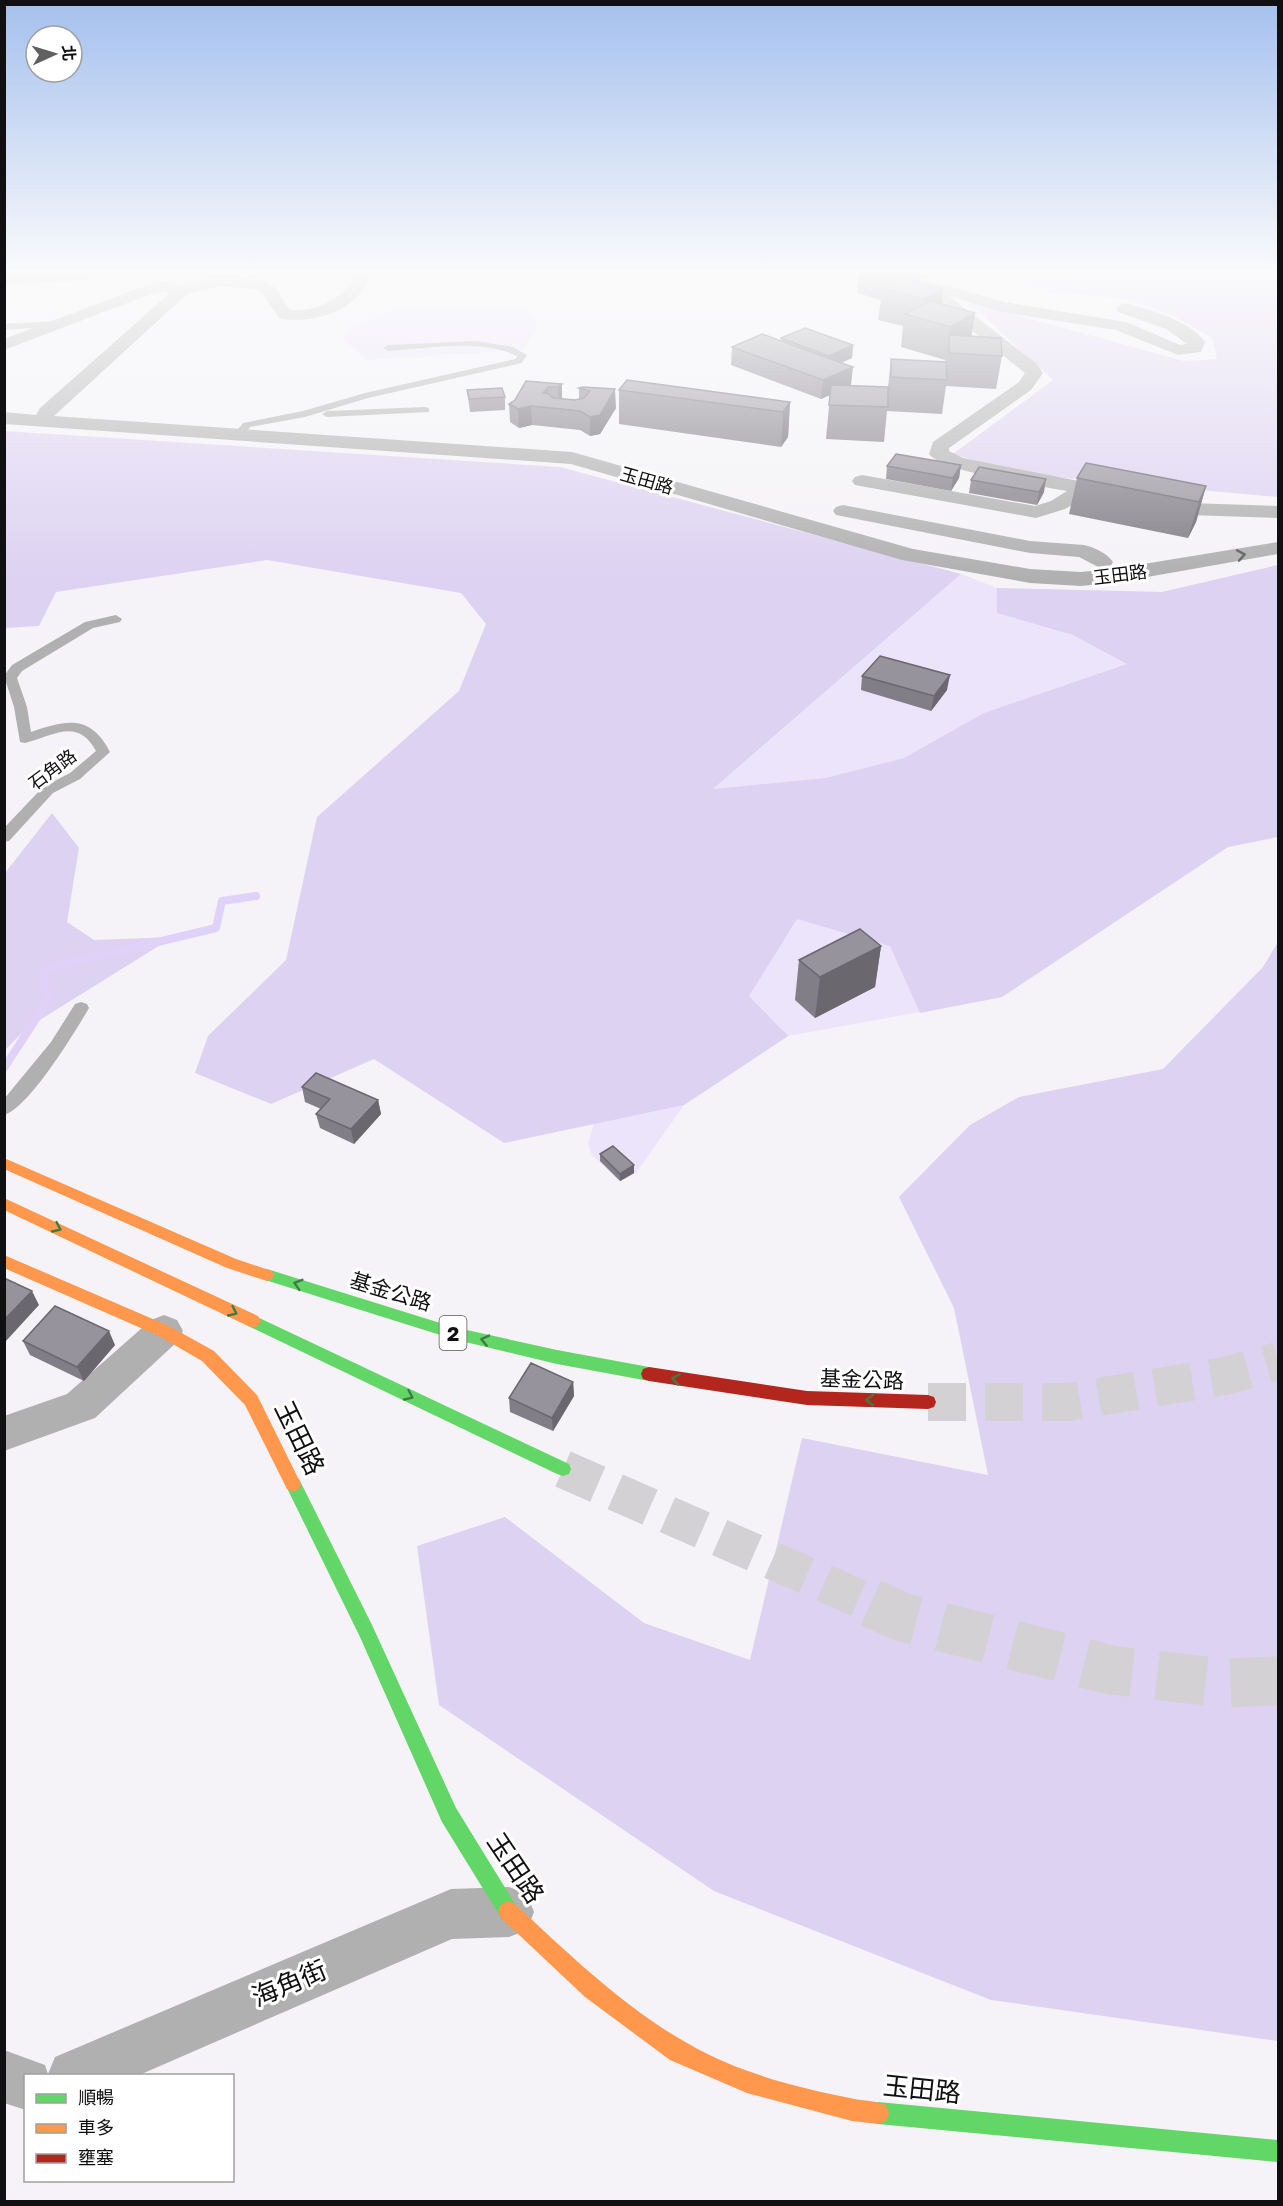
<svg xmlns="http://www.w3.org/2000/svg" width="1283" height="2206" font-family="'Golos Text','Noto Sans TC',sans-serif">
  <rect width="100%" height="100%" fill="#f5f3f7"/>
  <path fill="#ece4fb" d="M398,308L527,310L538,326L523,350L366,360L343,339L348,330Z
    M1278,565L1002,997L788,1036L684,1105L636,1173L620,1182L592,1155L588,1144L649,926L712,790L961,574L997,588L1162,592Z"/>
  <path fill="#ddd2f2" d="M1083,269H1149L1162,272L1165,269H1278V497L1020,474L953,454L1053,380L968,302L1184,361L1217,359L1212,338C1187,323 1160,308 1132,301C1094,293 1053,296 1018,280L1072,276Z
    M4,431L560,467L961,574L713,789L826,778L904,758L984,713L1127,664L1073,635L997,613V588L1162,592L1278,565V837L1228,847L1002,997L920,1013L890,946L797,919L749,996L788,1036L684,1105L504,1143L374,1059L271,1104L195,1073L208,1036L286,960L317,817L459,691L486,624L461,593L267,560L56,592L39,626L5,628Z
    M52,813L79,848L67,922L94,940L173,937L27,1028L5,1050V873Z
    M1278,942V2041L991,2000L714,1891L439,1705L417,1546L505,1517L644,1623L750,1660L802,1438L988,1475L954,1308L899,1197L970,1125L1019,1097L1163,1069L1263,967Z"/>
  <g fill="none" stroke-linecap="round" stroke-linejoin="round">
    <path stroke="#dfd1f8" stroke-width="8" d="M4,1068L49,999L42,979L45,969L216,928L222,901L256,896"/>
    <path stroke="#d3d1d4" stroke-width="38" stroke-dasharray="38 19" stroke-linecap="butt" d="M928,1402H1069L1225,1376L1278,1361
      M563,1469L874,1605"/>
    <path stroke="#d3d1d4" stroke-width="49" stroke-dasharray="49 25" stroke-linecap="butt" d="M871,1603L902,1617L1111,1670L1223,1683L1278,1681"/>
    <path fill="#b0b0b1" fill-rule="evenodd" d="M55,321L60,324L58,326L4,330V324Z
      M477,341L513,347L527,355L522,363L368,398L305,417L250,427L242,438L233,436L243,423L303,411L365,393L515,359L517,356C478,338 429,349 388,351L383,348L388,345Z
      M425,407L429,408V412L327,417L322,414L327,411Z
      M116,615L122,619L120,622L93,628L22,671L17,678L27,707L31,732C67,720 90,714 110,752L80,779L53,793L9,841L4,842V828L43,787L70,773L96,751C77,717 54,736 25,743L20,742L14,707L4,676L12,665L85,622Z
      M81,1002L87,1004L89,1008C75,1032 29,1108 4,1115V1099L51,1042L75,1004Z"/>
    <path fill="#b0b0b1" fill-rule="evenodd" d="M95,269H120C108,283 26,283 4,284V274Z
      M356,269H372C365,308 314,326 279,318L262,292L254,289L220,286L187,294L54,416L572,452L913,549L1030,569L1081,572L1119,568L1278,542V554L1119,582L1081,586L1030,583L902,560L571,464L4,424V412L36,415L40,408L170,293L164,291L151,294L4,350V339L139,288L165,281L182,286L220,276L257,279L274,286L290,310C317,313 351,296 356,269Z
      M895,269H913L931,283L941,284L1004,302L1126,322L1180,345L1187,344L1166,329L1118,312L1116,308L1124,303C1150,310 1188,319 1205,342L1201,352L1178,355L1116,330L1002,312L949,296L1036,363L1043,373L1031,390L949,448V451L963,458L1189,503L1278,506V518L1189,515L1088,496L1065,509L1036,518L855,485L852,481L855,477L862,475L1035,506L1051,501L1067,491C1041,486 942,472 929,454L933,442L1019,382L1025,373Z
      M843,505L1030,541L1084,545C1094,547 1107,553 1113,562L1110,567L1102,569L1079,557L1030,553L836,515L833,511L836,507Z
      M164,1315L177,1320L183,1331L177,1342L95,1418L4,1451V1416L67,1394L151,1320Z
      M509,1887L527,1894L534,1912L527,1930L509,1937L452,1939L137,2076H26V2110L4,2103V2050L45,2065L48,2074L55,2057L451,1889Z"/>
    <path fill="#63d668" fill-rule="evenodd" d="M267,1269L453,1327L557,1350L649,1367L655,1369L657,1374L655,1379L649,1381L557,1364L453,1339L262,1279L260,1275L262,1271Z
      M253,1315L569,1464L571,1469L569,1474L563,1476L557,1474L248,1326L245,1321L248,1316Z
      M293,1476L299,1479L372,1625L456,1808L515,1904L518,1911L515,1918L508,1921L501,1918L442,1822L360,1637L285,1484L287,1479Z
      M878,2102L1278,2140V2162L878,2124L870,2121L867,2113L870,2105Z"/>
    <path fill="#ff974d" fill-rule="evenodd" d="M4,1158L236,1259L272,1271L274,1275L272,1279L267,1281L227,1268L4,1169Z
      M4,1198L258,1316L261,1321L258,1326L253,1327L248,1326L4,1210Z
      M4,1255L169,1326L214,1351L257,1395L301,1484L299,1489L293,1492L287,1489L245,1405L202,1361L159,1336L4,1268Z
      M508,1901L515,1904C585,1969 656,2039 748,2071C780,2083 816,2091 850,2098C862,2101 874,2100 886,2105L889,2113L886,2121L878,2124L852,2121L747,2093L670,2060L585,1997L501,1918L498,1911L501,1904Z"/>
    <path fill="#b3261e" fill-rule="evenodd" d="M649,1367L807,1391L928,1395L934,1397L936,1402L934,1407L928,1409L807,1405L649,1381L643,1379L641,1374L643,1369Z"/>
  </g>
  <path fill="#827e87" d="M859,269H920L919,283L943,289L941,304L975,313L971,337L1002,356L996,389L946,386L942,414L887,411L884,442L826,439L830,395L821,399L731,365L732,347L781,341V338L853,345L852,358L841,363L851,386L888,387L891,359L945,362V360L901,347L903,326L878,320L881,300L857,293Z
    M526,381L562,384V399L575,400L579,399V388L583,387L616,408L600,434L590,436L580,430L532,425L519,428L510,422L509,404L515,400Z
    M467,390L505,397V410L470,412Z
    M619,390L790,402L788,437L781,447L619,424Z
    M961,465L959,478L951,491L886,479L887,466Z
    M1077,478L1206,486L1196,522L1188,538L1069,514Z
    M971,480L1044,492L1037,505L969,493Z
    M862,676L947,690L931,711L861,690Z
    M881,946L875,987L815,1018L795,1000L799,960Z
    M302,1087L378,1100L381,1114L354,1144L320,1128L316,1114L321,1109L305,1102Z
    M600,1154L634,1173L620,1181L600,1161Z
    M23,1341L115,1345L84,1381L30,1355Z
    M573,1382L574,1396L553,1431L510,1412L509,1398Z"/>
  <path fill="#6a676e" d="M909,269H920L917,294L898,292L900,273Z
    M943,289L939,321L923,319L925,299Z
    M975,313L970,346L949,335L945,360L950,327Z
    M853,345L852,358L828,368L829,356Z
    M853,367L851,385L821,399L823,380Z
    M562,384V403L559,406L558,387Z
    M548,387L549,405L543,393Z
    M615,389L616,408L600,434L590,436V417Z
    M790,402L788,437L781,447L783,412Z
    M531,406L532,425L519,428L518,409Z
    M961,465L959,478L951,491L953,478Z
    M1046,479L1044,492L1037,505L1039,492Z
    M1206,486L1196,522L1188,538L1199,502Z
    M950,675L947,690L931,711L934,696Z
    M881,946L875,987L815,1018L820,977Z
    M378,1100L381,1114L354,1144L351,1129Z
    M634,1165V1173L620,1181V1174Z
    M32,1291L39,1305L6,1341L4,1338V1320Z
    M109,1331L115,1345L84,1381L77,1367Z
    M573,1382L574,1396L553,1431L552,1418Z"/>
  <path fill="#97939d" stroke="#6a676e" stroke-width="1.5" d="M886,269H909L900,273Z
    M900,278L943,289L925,299L882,288Z
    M930,301L975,313L950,327L905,314Z
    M805,328L853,345L829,356L781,338Z
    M762,334L853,367L823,380L732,347Z
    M949,335L1001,338L1002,356L949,353Z
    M891,359L946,362L947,380L891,377Z
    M627,380L790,402L783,412L619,390Z
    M526,381L562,384L558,387H548L543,393L549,394L553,398L575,400L584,398L590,391L579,388L583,387L615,389L600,415L590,417L580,411L531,406L518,409L509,404L515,400Z
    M831,385L888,387V407L829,405Z
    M502,388L505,397L469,399L467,390Z
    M896,454L961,465L953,478L887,466Z
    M1086,463L1206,486L1199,502L1077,478Z
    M979,467L1046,479L1039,492L971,480Z
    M880,656L950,675L934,696L862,676Z
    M860,929L881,946L820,977L799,960Z
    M316,1073L378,1100L351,1129L316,1114L330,1099L302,1087Z
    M613,1146L634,1165L620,1174L600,1154Z
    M4,1278L32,1291L4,1320Z
    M55,1306L109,1331L77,1367L23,1341Z
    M531,1363L573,1382L552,1418L509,1398Z"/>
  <defs><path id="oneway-chevron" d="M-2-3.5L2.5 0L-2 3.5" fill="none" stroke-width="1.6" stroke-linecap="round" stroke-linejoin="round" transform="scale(1.5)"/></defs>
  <use stroke="#606061" href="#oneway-chevron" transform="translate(1241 555) rotate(-10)"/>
  <g stroke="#3e7c41">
    <use href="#oneway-chevron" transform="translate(57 1228) rotate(25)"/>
    <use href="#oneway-chevron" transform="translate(298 1284) rotate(-163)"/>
    <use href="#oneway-chevron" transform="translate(233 1312) rotate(25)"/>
    <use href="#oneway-chevron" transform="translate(485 1340) rotate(-167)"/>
    <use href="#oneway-chevron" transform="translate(676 1379) rotate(-171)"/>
    <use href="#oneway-chevron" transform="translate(409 1396) rotate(25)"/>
    <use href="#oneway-chevron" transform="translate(870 1400) rotate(-178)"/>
  </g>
  <linearGradient id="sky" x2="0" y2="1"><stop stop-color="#a4c0ee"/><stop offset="0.47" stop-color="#fafafb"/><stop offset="1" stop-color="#fafafb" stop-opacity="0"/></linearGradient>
  <rect width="1283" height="578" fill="url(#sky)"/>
  <g text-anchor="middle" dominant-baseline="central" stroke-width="6" stroke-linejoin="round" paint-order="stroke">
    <g font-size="18" fill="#100f11" stroke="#fff">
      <text transform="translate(647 480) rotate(16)">玉田路</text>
      <text transform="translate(1120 574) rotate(-7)">玉田路</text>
      <text transform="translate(52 769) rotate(-37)">石角路</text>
    </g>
    <rect fill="#fff" stroke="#585758" stroke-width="1.5" x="439.5" y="1316" width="27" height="34" rx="4.5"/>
    <g font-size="20" font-weight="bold" fill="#100f11">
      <text x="453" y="1333">2</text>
    </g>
    <g font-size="21" fill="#100f11" stroke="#fff">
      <text transform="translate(391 1291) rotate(17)">基金公路</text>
      <text transform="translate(862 1379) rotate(2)">基金公路</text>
    </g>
    <g font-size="26" fill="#100f11" stroke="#fff">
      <text transform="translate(300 1438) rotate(64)">玉田路</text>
      <text transform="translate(516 1868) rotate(56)">玉田路</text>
      <text transform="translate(289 1983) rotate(-23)">海角街</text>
      <text transform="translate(922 2089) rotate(6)">玉田路</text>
    </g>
  </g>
  <rect width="1283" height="2206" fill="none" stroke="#100f11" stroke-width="12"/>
  <rect x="24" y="2074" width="210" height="108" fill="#ffffff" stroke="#9f9fa0" stroke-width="1.5"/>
  <rect x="36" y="2094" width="30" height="9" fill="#63d668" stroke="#9f9fa0" stroke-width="1.5"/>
  <text x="78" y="2104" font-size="18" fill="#100f11">順暢</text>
  <rect x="36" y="2124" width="30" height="9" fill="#ff974d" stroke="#9f9fa0" stroke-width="1.5"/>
  <text x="78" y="2134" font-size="18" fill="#100f11">車多</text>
  <rect x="36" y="2154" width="30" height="9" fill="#b3261e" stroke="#9f9fa0" stroke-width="1.5"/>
  <text x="78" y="2164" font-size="18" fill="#100f11">壅塞</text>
  <g transform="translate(54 54) rotate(86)"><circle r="28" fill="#ffffff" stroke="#9f9fa0" stroke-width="1.5"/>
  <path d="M0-4.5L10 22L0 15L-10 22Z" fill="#605f62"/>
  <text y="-9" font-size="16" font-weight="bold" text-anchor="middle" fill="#100f11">北</text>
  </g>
</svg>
